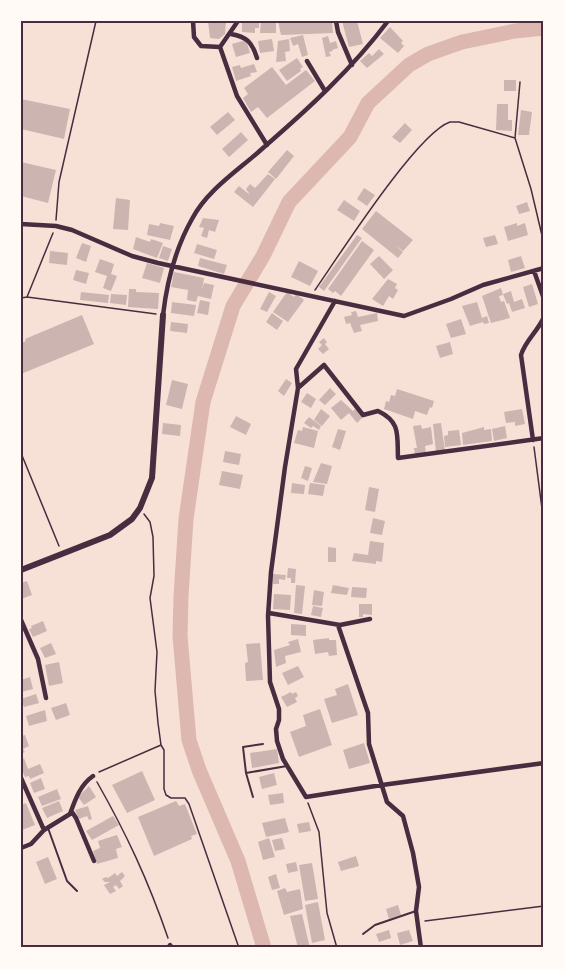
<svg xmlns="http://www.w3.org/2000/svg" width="565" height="969" font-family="Lora,serif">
  <rect width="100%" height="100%" fill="#f7e1d7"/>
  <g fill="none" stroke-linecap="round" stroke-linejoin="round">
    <path stroke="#dcb8b0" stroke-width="15" d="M264,948L238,861L199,770L189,740L180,636L181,596L186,519L203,402L233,306L263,256L289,202L350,137L368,103L409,65L428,54L462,42L515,31L544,28"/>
  </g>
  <path fill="#ccb4b1" d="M208,21H226L225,34L219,39L210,38Z
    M242,21H259V28H255V33L242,32Z
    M261,21H276V33H260Z
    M278,21H332L333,33L281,35Z
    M342,21H357L363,44L349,47Z
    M390,27L403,41L401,43L404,46L398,53L380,38Z
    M303,35L308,55L302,57L298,44L293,46L290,38Z
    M328,36L330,43L336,41L338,48L332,50L333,51L329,52L331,56L326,57L322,38Z
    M272,39L274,51L260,53L258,41Z
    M289,39L290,51L285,52L286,61L276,62L278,41Z
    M246,40L250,53L236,57L232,44Z
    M379,49L384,54L367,68L360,61L369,53L372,56Z
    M297,58L303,67L300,69L301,71L287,81L279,70Z
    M254,64L257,72L250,73L251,76L236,81L232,67L240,65L241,68Z
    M272,67L286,85L306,70L315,81L267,118L258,107L251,112L243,98L248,94L244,88Z
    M504,80H516V91H504Z
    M21,99L70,109L64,139L21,129Z
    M497,104H508V120H512V131L496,130Z
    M521,110L532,112L529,135H518Z
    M228,112L235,120L217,135L210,127Z
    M405,123L412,130L400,143L392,137Z
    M241,132L248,140L229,157L222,149Z
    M287,150L294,156L276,179L268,172Z
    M21,162L56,170L48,203L21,196Z
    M268,174L275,179L253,207L234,192L239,186L250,195L246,189L250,184L255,188Z
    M364,188L375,195L367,206L357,199Z
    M116,198L130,200L128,230L113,229Z
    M344,200L360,211L354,221L337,210Z
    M527,202L530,211L519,214L516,206Z
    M376,211L413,240L403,251L395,245L403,252L398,258L362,229Z
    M203,218L219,220L215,232L209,230L207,238L201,236L204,228L199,227Z
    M160,223L174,226L170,240L147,235L149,224L159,226Z
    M517,223V226L525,223L528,235L508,241L504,227Z
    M357,235L362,238L324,291L319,287Z
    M495,235L498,244L486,247L483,238Z
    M136,237L150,242L151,239L163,243L157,258L133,249Z
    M362,241L374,250L341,296L335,291L333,293L328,289Z
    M82,243L91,246L86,262L76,258Z
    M197,244L217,250L214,259L194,253Z
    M163,246L172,249L168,261L159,258Z
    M50,251L68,253L67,265L49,263Z
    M379,256L393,270L384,279L370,264Z
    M521,256L525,268L511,272L508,260Z
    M200,258L227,265L224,274L198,266Z
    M100,259L114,264L111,274L117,276L111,291L103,288L107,276L95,272Z
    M299,261L318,271L310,286L291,277Z
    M147,263L164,268L160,283L142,278Z
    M76,270L89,273L86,284L73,280Z
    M174,272L204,278L202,290L204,283L214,285L211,299L198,296L196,302L187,300L188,290L171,287Z
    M388,279L397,284L395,288L398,290L393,299L389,296L383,306L372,299Z
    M532,284L538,304L529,307L523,287Z
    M501,288L503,295L499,296L501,302L504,301L510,318L491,323L482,296Z
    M129,289H136V292L159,293L158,309L128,307Z
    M511,291L514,302L522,299L525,308L512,312L509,303L507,304L503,294Z
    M81,292L109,295L108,303L80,300Z
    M269,292L276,296L267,312L260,309Z
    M287,292L294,297L296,294L304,300L288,322L273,312Z
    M111,294L127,295L126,305L110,303Z
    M200,300L210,302L208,315L197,313Z
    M172,302L196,305L194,316L171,313Z
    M477,302L482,318L487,316L489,323L484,324L483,322L470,326L462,306Z
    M356,311L358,317L377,313L378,321L360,325L362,331L354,333L350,323L346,324L344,317L352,315L351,312Z
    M272,313L283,321L277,330L266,322Z
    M82,315L94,344L21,374V343L26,341L25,339Z
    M461,319L466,334L451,338L446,324Z
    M171,322L188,324L187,333L170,331Z
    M324,338L327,342L325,344L329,349L323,354L318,349L322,345L319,342Z
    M450,342L453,354L440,358L436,346Z
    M286,379L292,383L284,396L278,391Z
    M172,380L188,384L182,409L166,405Z
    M330,388L336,394L325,405L319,400Z
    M397,389L434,401L432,408L430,407L427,415L415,411L413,419L384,409L386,401L389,402L391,395L395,396Z
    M307,393L316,399L311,408L301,402Z
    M341,400L353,411L355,409L363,417L357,423L349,413L341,420L331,408Z
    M321,409L330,416L322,426L314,420Z
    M522,409L525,424L515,426V422L506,423L504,412Z
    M236,416L251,424L246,435L230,427Z
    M309,417L321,426L319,430L313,426L311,428L304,423Z
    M163,423L181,425L180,436L162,434Z
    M441,423L445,451L436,452L433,424Z
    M421,425L422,429L431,427L433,444L425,446L426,453L415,455L414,448H417L413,426Z
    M505,426L507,438L494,441L492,429Z
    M303,427L318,431L314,448L294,443L298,430L302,431Z
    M484,427V430L491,429L492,441L463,445L462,433Z
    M338,429L346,431L340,450L332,447Z
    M459,430L461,445L445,447L444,436L448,435V431Z
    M225,451L241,454L239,465L223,462Z
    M321,463L332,466L327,484L313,482Z
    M305,466L312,468L308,481L301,478Z
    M222,471L243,475L240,489L219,485Z
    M292,483L305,485L304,494L291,493Z
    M310,483L325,485L323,496L308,494Z
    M369,487L379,489L375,512L365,510Z
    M373,518L385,521L382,535L370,533Z
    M370,541L384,543L382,562L376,561V564L352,561L354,553L368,555Z
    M328,547L336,548V562H328Z
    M288,568L296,569L295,583H291V578H287Z
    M273,574L286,575L285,580L279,579V584H273Z
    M27,581L32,595L21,599V583Z
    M296,585L305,586L302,614L294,613Z
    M333,585L349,588L347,595L331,593Z
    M352,587L367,588L366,598L351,597Z
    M314,590L324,592L322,606L312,605Z
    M274,594L291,595L290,610L273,609Z
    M359,604H372V615L363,614V617H359Z
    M313,606L323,608L321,617L311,615Z
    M43,621L47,631L33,637L29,629L32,628L31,626Z
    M291,624L306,625V636L291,635Z
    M329,638V640H336L337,655L329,656L328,652L315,654L313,640Z
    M298,639L301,652L285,656L286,663L276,667L274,650L290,645L288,642Z
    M51,643L56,654L45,658L40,648Z
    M260,643L263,680L246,681L245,663L248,662L246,644Z
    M59,662L63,683L49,686L45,665Z
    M298,666L304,677L288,685L282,673Z
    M30,677L33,689L21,692V680Z
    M348,684L358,715L332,723L324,699L337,695L335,689Z
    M291,692L292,694L296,692L298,696L295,698L297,702L287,707L281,697Z
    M36,694L39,703L24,707L21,699Z
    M66,703L70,715L56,720L51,708Z
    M320,709L332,745L299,757L290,732L306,726L303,715Z
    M45,710L47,721L29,726L26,716Z
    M25,735L29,746L23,749L25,752L21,754V736Z
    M364,743L370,763L349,769L343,750Z
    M277,749L279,763L252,768L250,753Z
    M24,758L28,769L40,764L44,773L30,779L29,776L25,777L21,768V760Z
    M142,771L155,800L127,813L112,785Z
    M274,773L277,785L262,789L259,777Z
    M41,778L45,789L34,793L30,783Z
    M89,786L96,797L84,805L78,797Z
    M57,789L61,799L42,806L38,797Z
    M283,793L284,803L270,805L268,795Z
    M59,801L63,811L47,818L42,808Z
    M176,801L179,806L185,804L197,834L191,836L192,839L154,856L138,817Z
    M26,803L35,825L22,830L21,805Z
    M88,806L92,819L89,820L87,816L79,819L75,810Z
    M113,816L119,825L92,840L86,831Z
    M285,818L289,832L266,837L262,823Z
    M309,822L311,831L299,833L297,824Z
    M117,835L122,847L116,849L118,858L97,864L93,851L100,848L98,841Z
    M269,838L275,857L263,860L258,842Z
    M282,838L285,849L275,851L272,840Z
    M356,856L359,866L341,871L338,862Z
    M48,857L57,879L45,884L36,862Z
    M296,862L298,871L288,873L286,864Z
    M312,863L318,899L305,901L299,865Z
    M122,872L125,876L120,881L123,886L119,889L116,885L113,887L116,891L110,894L104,885L110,882H105L102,879L106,877L108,878L115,873L117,876Z
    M276,874L280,888L272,890L268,877Z
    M285,888L287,892L300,889L303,909L284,915L277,891Z
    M318,902L325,940L312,943L305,905Z
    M398,905L401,915L389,919L386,909Z
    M302,914L310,948H298L290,916Z
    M389,930L391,938L379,942L376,934Z
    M409,930L413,941L400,945L397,933Z"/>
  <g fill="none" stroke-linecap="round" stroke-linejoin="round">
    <path stroke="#4a2c40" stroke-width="1.5" d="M520,82L515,138L531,189L544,244
      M56,220L59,182L96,21
      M315,290C338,257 417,133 450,122C451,122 458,122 459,122L515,138
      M27,297L53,233
      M21,298L27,297L156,314
      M534,447L544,524
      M21,453L59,546
      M144,514L150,522L153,537L154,576L150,598L157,652L155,691L158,723L161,745L164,750V789L166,795L171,798H185L189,804L239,948
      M99,772L161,745
      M97,782C127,835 148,880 168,938
      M308,803L319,832L327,913L337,948
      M425,921L544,906"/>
    <path stroke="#4a2c40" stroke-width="2" d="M246,773L287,766
      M253,797L246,773L243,747L263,744
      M48,828L67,881L77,891
      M363,934L375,925L416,911"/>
    <path stroke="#4a2c40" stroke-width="4.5" d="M193,21L194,37L201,46L220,47L237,96L267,145
      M336,21L338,32L352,65
      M231,34C247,37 252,42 257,58
      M220,47L238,21
      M307,61L325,91
      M21,224L56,226L72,230L132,256L158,263L404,316L451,299L483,285L544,268
      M534,271L544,299
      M335,301L296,369L298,388L285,467L271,572L268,616L270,682L279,709V720L276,729L277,741L283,759L306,797L382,785L544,763
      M163,315C167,281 175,249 192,219C208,189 239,170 263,148C308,109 352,69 388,21
      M298,388L324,365L363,415L378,411C401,422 397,435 398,458L544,438
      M533,440L521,355C525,341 538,331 544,317
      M269,613L340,625L370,619
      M21,620L38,659L46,698
      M338,625L368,713L369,744L387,802L403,816L413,853L419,887L416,911L421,948
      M21,778L44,830
      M72,812L76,818L94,861
      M21,848L31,844L44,830L70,814C75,800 80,785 93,776
      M170,945L172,948"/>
    <path stroke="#4a2c40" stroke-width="6" d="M21,570L110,535L132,519L140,508L152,478L163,315"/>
  </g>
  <rect width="565" height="969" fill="none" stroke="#fffaf5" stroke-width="45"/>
  <rect x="22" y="22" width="520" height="924" fill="none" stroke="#4a2c40" stroke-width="2"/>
</svg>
